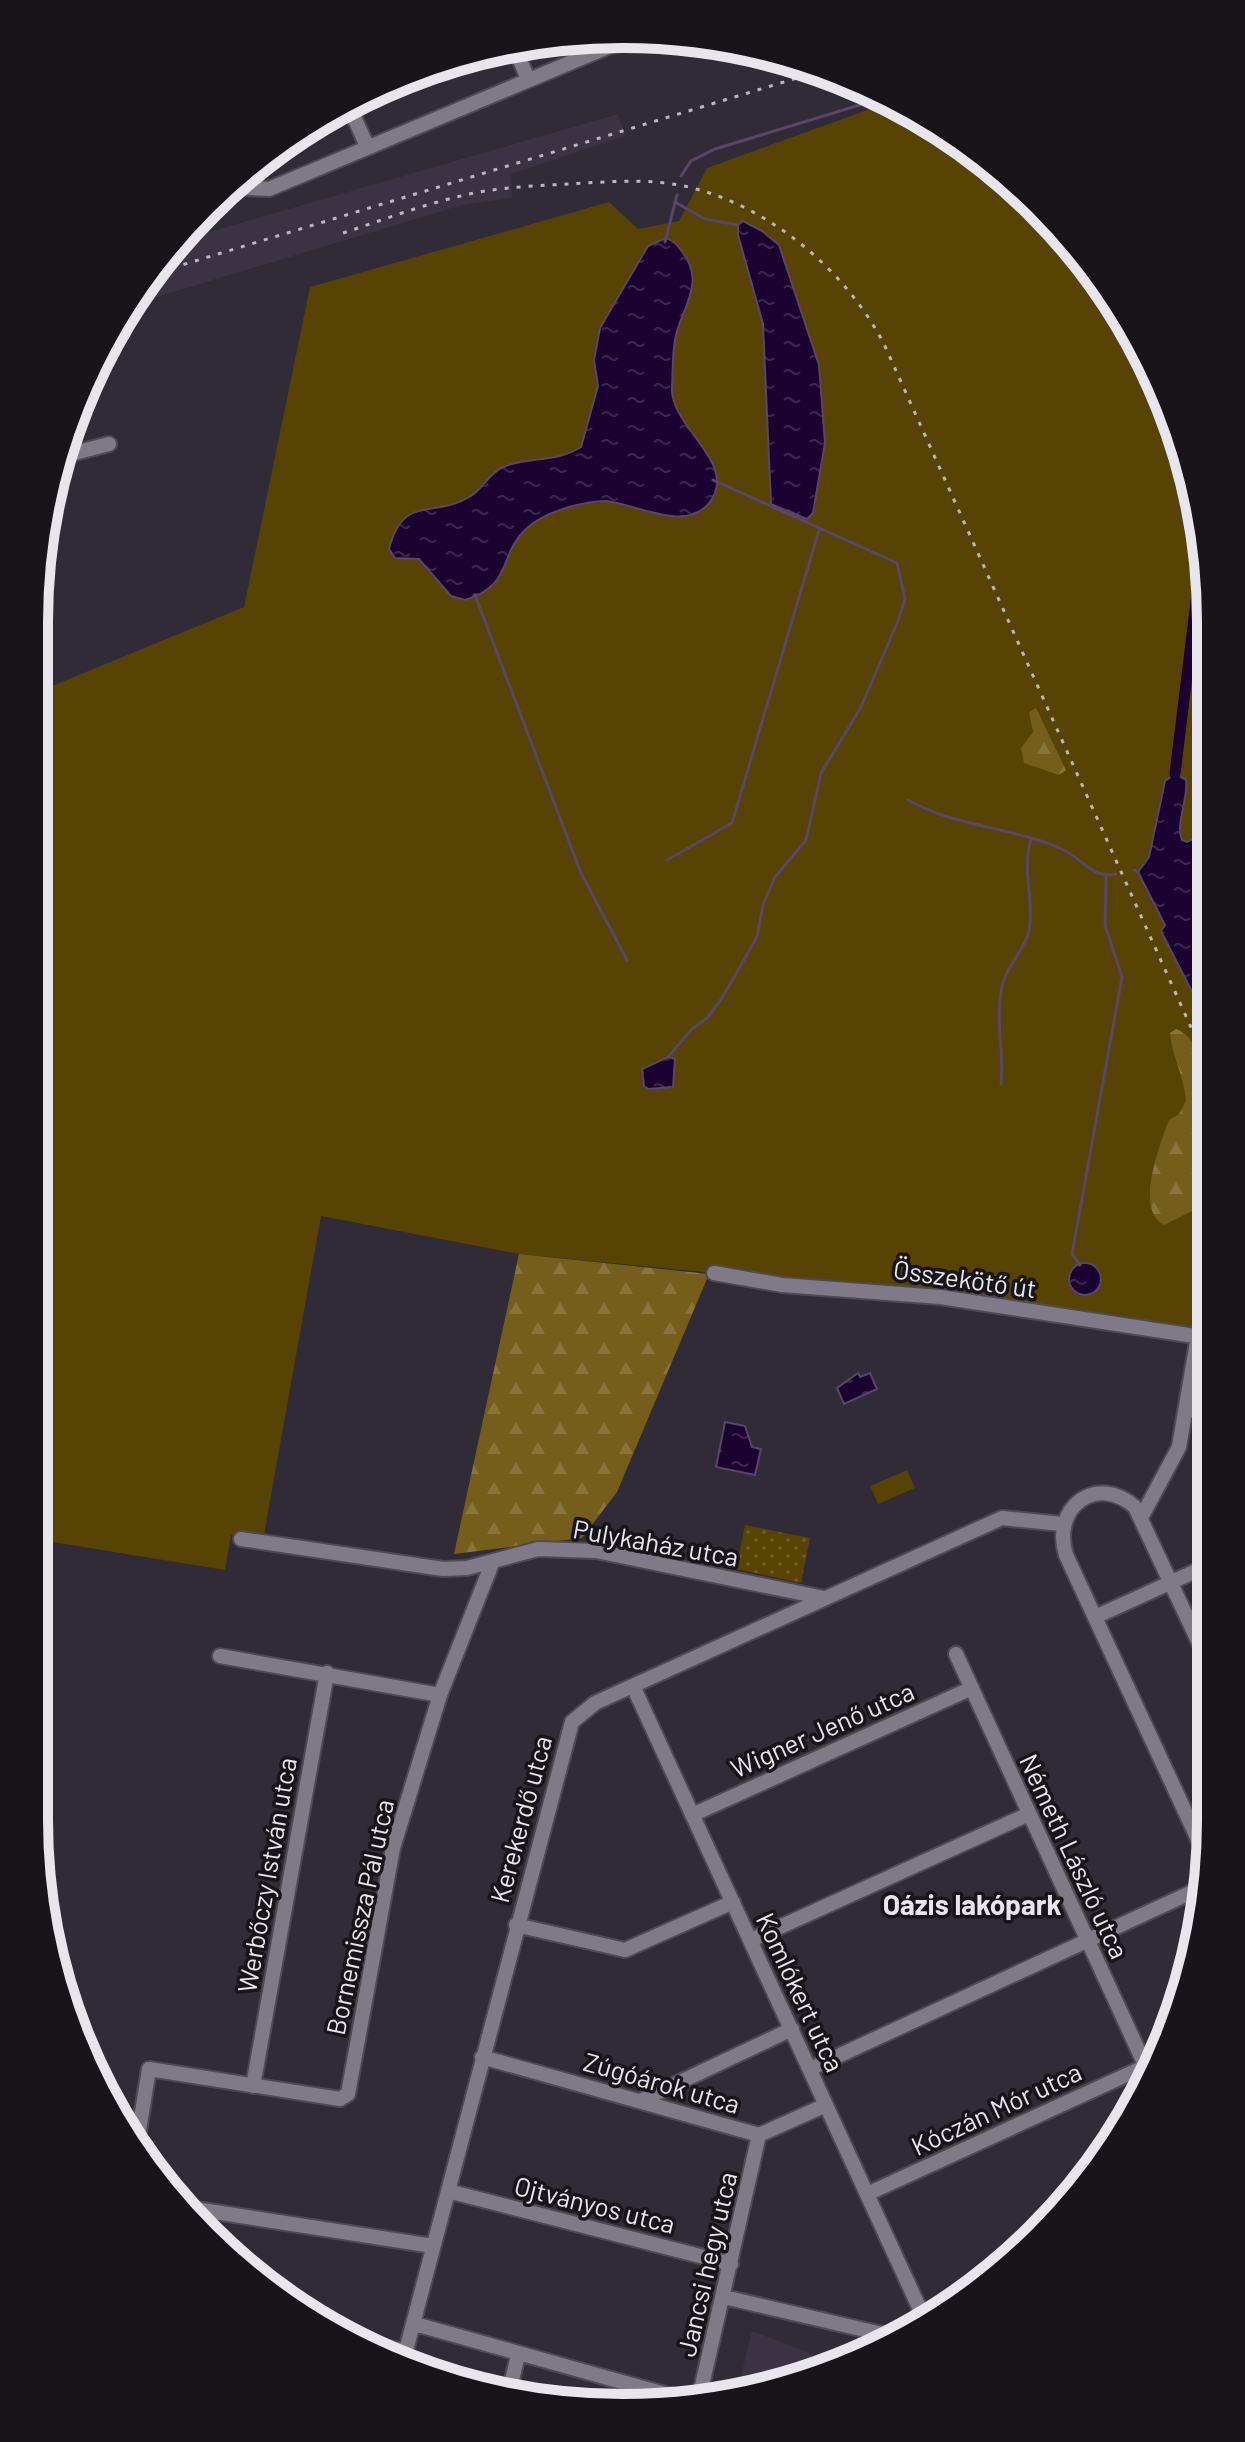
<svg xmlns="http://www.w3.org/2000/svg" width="1245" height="2442" font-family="Barlow,sans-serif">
  <defs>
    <pattern id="forest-firs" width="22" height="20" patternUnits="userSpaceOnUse" patternTransform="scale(2)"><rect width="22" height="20" fill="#755e1b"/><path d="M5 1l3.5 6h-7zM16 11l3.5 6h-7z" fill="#89753c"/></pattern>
    <pattern id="park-dots" width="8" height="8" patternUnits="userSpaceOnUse" patternTransform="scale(2)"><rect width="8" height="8" fill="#574304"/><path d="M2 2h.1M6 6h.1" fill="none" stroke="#6f5e29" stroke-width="1.8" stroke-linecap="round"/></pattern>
    <pattern id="water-ripples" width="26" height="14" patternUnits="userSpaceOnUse" patternTransform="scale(2)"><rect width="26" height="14" fill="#1c0230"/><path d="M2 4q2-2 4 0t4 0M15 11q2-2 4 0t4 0" fill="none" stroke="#3d274e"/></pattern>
  </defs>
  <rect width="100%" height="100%" fill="#302b37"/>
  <path fill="#3b3244" d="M618,114L625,136L511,174L512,198L462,205L130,305L155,265L178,241Z
    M752,2331L834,2362L737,2392Z"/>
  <path fill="#574304" d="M892,101L1010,180L1090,265L1166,398L1206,545L1208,1328L1111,1325L714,1273L519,1254L321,1216L263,1540L231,1535L225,1570L34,1539L35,693L244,607L310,287L609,202L638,229L679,221L707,168Z
    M907,1470L915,1488L878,1504L870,1486Z"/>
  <path fill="url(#forest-firs)" d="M1036,708L1066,770L1059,775L1024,763L1021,748L1033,732L1029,712Z
    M1176,1029C1205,1039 1215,1101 1208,1128C1206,1133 1200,1138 1198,1144L1199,1161L1203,1168H1208V1208L1190,1212L1164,1225C1134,1210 1160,1144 1169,1120L1179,1114L1186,1101C1184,1076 1172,1056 1170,1033Z
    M519,1254L709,1274L617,1492L582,1538L454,1554Z"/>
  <path fill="url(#park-dots)" d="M745,1525L810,1538L801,1583L736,1569Z"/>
  <path fill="url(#water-ripples)" stroke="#594669" stroke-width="2" d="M743,221L762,231L779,245L819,365L825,443L813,513L807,519L771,504L763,324L738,235V225Z
    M666,238C675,241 678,246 683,253C703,279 687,302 678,328C672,346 673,369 672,388C670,427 739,463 710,502C686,534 635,503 605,501C594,501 580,504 569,507C556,511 536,519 526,529C498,555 514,585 465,600L451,596L419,559L395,558L389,549C403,493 435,519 471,496C483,489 489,473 503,467C529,456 556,463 581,447L598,386L594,360L600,328L648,246Z
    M1175,774L1186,779C1189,798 1175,824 1182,840L1187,842L1197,837L1201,810L1207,806V1021L1161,931L1165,925L1138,872L1149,857L1165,781Z
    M668,1057L675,1059L673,1087L648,1089L644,1086L642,1069Z
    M1069 1279a16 16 0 1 1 32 0a16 16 0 1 1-32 0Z
    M858,1373L860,1377L870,1373L877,1389L844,1404L837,1388Z
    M725,1422L745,1426L752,1447L761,1449L755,1475L716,1467Z"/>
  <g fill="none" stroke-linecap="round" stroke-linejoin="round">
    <path stroke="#594669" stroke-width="3" d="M681,176L691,161L715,149L886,97
      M675,202L705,219L738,225
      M665,242L677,195
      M475,595L581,873L627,960
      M908,800C956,827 1012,827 1062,849C1082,858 1093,880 1116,874
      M667,860L732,823L819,530
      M1134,870L1138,872
      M668,1057L692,1029L708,1017L722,998L757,937L763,905L775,877L806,840L821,773L861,707L898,621L905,599L897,563L713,480
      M1001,1084C1004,1050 995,1020 1002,986C1006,966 1025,950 1029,931C1035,900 1021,869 1031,840
      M1080,1265L1072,1254L1122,977L1105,925L1106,876"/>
    <path stroke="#1c0230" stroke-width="11" d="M1175,774L1204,536"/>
    <g stroke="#4e4a54" stroke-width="18">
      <path id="minor" d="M514,46L528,79
        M348,104L367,146
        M228,187L269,189L634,36
        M59,457L109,444
        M714,1273L782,1285L940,1297L1208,1338
        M1187,1409L1208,1413
        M1142,1516L1179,1447L1198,1336
        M241,1539L443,1569L467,1568L538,1549L596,1551L824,1598
        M1095,1617L1209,1565
        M956,1654L1151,2078
        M220,1656L440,1695
        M633,1686L924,2318
        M692,1815L972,1688
        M1209,1863L1066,1555C1051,1507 1097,1473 1135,1507L1209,1664
        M516,1925L625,1950L733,1902
        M751,1940L1029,1814
        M482,2057L759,2135L826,2105
        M810,2069L1205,1886
        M253,2086L327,1673
        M642,2100L792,2029
        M137,2143L149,2069L340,2099L348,2094L393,1848L440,1695L493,1561
        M448,2191L731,2264
        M867,2194L1146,2066
        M183,2207L433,2246
        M724,2297L895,2337L902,2333
        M415,2324L697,2403
        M371,2345L406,2351
        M404,2358L572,1722L595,1703L1002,1518L1062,1524
        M508,2397L518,2355
        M698,2403L759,2135"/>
    </g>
    <use href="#minor" stroke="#807a88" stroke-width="14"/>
    <path stroke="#bbb7c0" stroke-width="3" stroke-dasharray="4 8" stroke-linecap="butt" d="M343,233C383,220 424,204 465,195C499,187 534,186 568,184C606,182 646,178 684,186C767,204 845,269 884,344L1207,1063
      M149,275L820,71"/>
  </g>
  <g text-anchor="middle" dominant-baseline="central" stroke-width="7" stroke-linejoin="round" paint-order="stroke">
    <g font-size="26" fill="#e8e5ed" stroke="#17141a">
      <text transform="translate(965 1278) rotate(8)">Összekötő út</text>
      <text transform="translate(656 1542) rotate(10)">Pulykaház utca</text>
      <text transform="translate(822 1729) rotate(-24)">Wigner Jenő utca</text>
      <text transform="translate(520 1819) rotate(-75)">Kerekerdő utca</text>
      <text transform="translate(1075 1856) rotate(65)">Németh László utca</text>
      <text transform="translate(266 1875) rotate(-80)">Werbőczy István utca</text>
      <text transform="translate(359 1917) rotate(-78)">Bornemissza Pál utca</text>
      <text transform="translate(801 1992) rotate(65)">Komlókert utca</text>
      <text transform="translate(662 2082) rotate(16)">Zúgóárok utca</text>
      <text transform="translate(996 2108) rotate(-25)">Kóczán Mór utca</text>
      <text transform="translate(595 2204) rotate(14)">Ojtványos utca</text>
      <text transform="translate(706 2264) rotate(-77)">Jancsi hegy utca</text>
    </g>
    <g font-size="28" font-weight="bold" fill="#e8e5ed" stroke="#17141a">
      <text x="972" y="1904">Oázis lakópark</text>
    </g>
  </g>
  <path d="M0 0H1245V2442H0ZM622 48H623A574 574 0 0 1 1197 622V1820A574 574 0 0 1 623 2394H622A574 574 0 0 1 48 1820V622A574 574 0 0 1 622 48Z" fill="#17141a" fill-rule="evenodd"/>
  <path fill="none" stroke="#e8e5ed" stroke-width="10" d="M622 48H623A574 574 0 0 1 1197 622V1820A574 574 0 0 1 623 2394H622A574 574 0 0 1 48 1820V622A574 574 0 0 1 622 48Z"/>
</svg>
